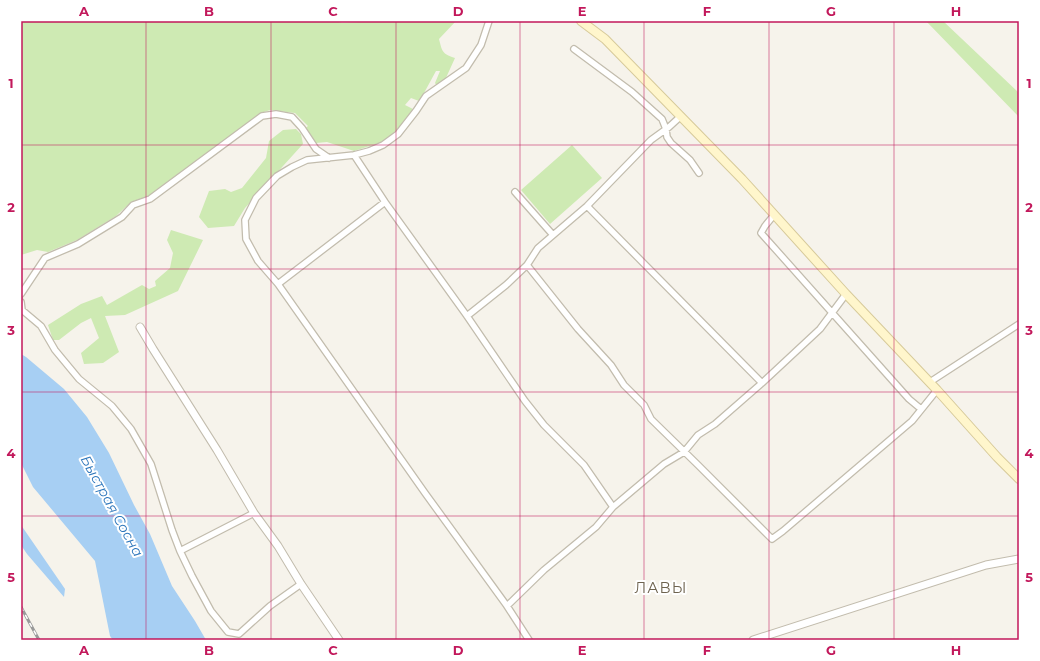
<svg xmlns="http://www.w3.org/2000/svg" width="1040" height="661" font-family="Montserrat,sans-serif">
  <rect width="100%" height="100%" fill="#f6f3eb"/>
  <path fill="#ceeab3" d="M21,21H335L342,23L359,22L361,21H456L439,39C442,51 442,54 455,58L445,80L437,86L435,83L440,71H436L424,93L419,101L411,98L405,105L413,109L401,126L387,139L379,143L354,151L327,142L316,143L304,129L308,126L295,113L270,110L261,113L148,196L131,202L116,216L77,240L48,252L37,250L21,255Z
    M926,21H943L1019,93V117Z
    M296,129L301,134L303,144L245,208L234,226L208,228L199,217L209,191L225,189L231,192L242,188L266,158L269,141L283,130Z
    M572,145L602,178L550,224L521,190Z
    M171,230L203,240L178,291L125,315L105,316L119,352L103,363L84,364L81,353L99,338L91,318L81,323L59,340H53L48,325L81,304L102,296L107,305L142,285L149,289L156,286L155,281L170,268L173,253L167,240Z"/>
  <path fill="#a7cff3" d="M21,354L26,357L64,389L87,417L109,453L134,505L150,534L172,586L195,621L206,640H113L110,636L95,561L33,487L21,463Z
    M21,525L65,589L64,597L27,554L21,545Z"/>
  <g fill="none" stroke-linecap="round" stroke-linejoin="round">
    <g stroke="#c2bcad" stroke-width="8">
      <path id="minor" d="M489,21L481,45L466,68L426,96L416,111L398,134L383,145L369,151L354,155L307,160L292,167L277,176L256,198L245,220L246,239L258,261L278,284L425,493L507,606L529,640
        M574,49L632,92L662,119L666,129L667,137L671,143L690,160L699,173
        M354,155L385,202L467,316L525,401L544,425L584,465L613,507
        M515,192L553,235
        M587,206L762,383
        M774,215L765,226L761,233L909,399L921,409
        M527,265L578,329L611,365L624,385L644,405L651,419L698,465L772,539L783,531L912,421L937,390
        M278,284L385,202
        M21,294L45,258L78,244L122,217L133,205L150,199L262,116L276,114L292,117L302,128L316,149L329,158
        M21,302L22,310L41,326L55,350L79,379L112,406L131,429L151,464L172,530L180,551L192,576L211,611L228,632L239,634L270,606L301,584
        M467,316L506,285L527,265L538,248L587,206L651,140L669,127L681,116
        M930,382L1019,324
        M180,551L254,513
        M507,606L544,570L596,527L613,507L664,464L684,452L698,435L715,424L762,383L820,329L846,294"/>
    </g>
    <g stroke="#c2bcad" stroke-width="9">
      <path id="tertiary" d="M140,327L153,349L217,450L254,513L278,546L301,584L339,640
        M753,640L986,565L1019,559"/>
    </g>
    <g stroke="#d7ca9a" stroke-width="10">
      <path id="secondary" d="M581,21L605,39L742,179L846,294L937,390L997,457L1019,479"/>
    </g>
    <use href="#minor" stroke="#fff" stroke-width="5.5"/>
    <use href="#tertiary" stroke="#fff" stroke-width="7"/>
    <use href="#secondary" stroke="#fff6cc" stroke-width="8"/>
    <g stroke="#999" stroke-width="3">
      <path id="rail" d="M21,607L39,640"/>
    </g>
    <use href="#rail" stroke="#fff" stroke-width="1.5" stroke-dasharray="4.5" stroke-linecap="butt"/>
  </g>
  <path fill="none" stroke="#c2185b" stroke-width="1" stroke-opacity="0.55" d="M146,21V640M271,21V640M396,21V640M520,21V640M644,21V640M769,21V640M894,21V640M21,145H1019M21,269H1019M21,392H1019M21,516H1019"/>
  <g text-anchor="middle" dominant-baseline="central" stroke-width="4" stroke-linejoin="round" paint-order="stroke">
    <g font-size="14" font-style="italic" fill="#2d76bb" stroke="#fff">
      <text transform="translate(112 506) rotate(61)">Быстрая Сосна</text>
    </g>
    <g font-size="15" letter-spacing="1" fill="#6e634f" stroke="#fff">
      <text x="661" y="587">ЛАВЫ</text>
    </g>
  </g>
  <rect width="1040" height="661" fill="none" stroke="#ffffff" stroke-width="44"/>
  <rect x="22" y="22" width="996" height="617" fill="none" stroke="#c2185b" stroke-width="1.5"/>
  <g font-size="13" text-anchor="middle" font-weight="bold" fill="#c2185b">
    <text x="84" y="16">A</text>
    <text x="209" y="16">B</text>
    <text x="333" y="16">C</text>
    <text x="458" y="16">D</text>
    <text x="582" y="16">E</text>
    <text x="707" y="16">F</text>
    <text x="831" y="16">G</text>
    <text x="956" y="16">H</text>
    <text x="11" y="88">1</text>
    <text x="1029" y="88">1</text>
    <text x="11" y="212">2</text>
    <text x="1029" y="212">2</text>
    <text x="11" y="335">3</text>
    <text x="1029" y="335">3</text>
    <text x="11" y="458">4</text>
    <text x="1029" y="458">4</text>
    <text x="11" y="582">5</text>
    <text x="1029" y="582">5</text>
    <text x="84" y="655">A</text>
    <text x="209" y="655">B</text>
    <text x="333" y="655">C</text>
    <text x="458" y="655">D</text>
    <text x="582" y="655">E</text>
    <text x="707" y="655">F</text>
    <text x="831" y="655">G</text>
    <text x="956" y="655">H</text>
  </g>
</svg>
